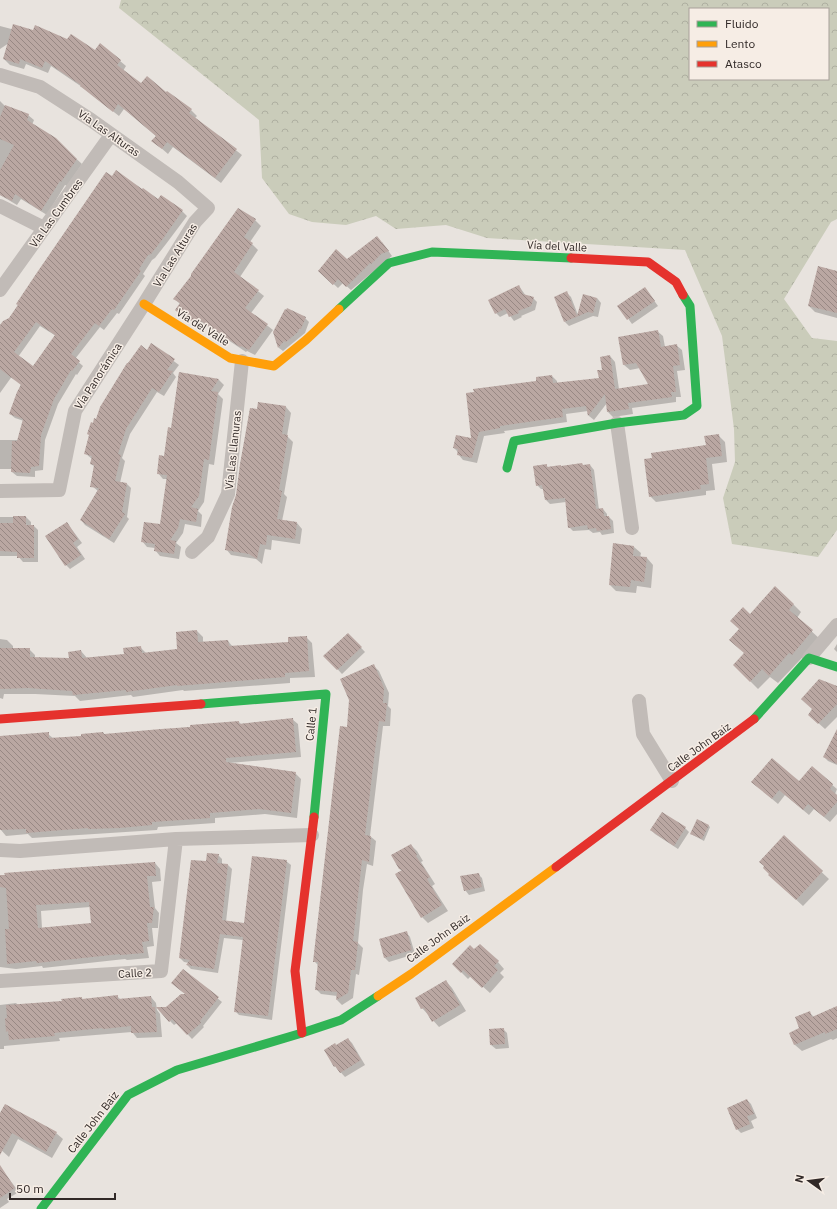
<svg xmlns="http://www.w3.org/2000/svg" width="837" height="1209" font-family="'IBM Plex Sans',sans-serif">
  <defs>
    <pattern id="forest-crowns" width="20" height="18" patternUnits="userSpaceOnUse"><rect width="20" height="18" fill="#caccba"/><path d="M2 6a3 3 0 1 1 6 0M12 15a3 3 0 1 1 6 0" fill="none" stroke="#aeafa0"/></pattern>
    <pattern id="building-back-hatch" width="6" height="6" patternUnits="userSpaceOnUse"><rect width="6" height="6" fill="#baa7a2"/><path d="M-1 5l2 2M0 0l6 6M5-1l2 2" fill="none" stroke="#988884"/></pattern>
  </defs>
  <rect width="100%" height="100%" fill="#e8e3de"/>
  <path fill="url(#forest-crowns)" fill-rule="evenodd" d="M121,0H837V219L831,222L784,299L812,338L837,341V530L818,557L732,544L723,498L735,462L734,429L722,336L685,250L487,238L446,225L396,229L376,216L346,225L312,222L289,214L262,178L259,120L119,8ZM690,9H828V79H690Z"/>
  <path fill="#0003" fill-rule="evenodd" d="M0,26L95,51L100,44L126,66L123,71L141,84L166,94L191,110L197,116L195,118L242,155L221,183L173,147L168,154L153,141L156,136L124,109L119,116L82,87L51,66L48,73L26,64L24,69L10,65L4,59L9,43L0,49Z
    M0,101L5,106L28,115L34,120L32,125L55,139L82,164L67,186L65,185L47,215L21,199L17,205L0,195Z
    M159,200L182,211L187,216L166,244L155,258L152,260L143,274L145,276L119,314L117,313L104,330L100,327L75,359L83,366L77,375L76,374L58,404L45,440L43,470L35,471V477L17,476L12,472V469H0V440H19L24,421L15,418L10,414L28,364L33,367L56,336L40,326L18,357L23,361L0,393V326L9,319L37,275Z
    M255,220L261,226L250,242L258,250L240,277L264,296L251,313L273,330L255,355L247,351L246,352L207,326L205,330L182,315L176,310L180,304L175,299Z
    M382,242L392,256L351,290L343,283L338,288L324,275L347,260Z
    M837,272V318L815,312L809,306Z
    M519,286L526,296L533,298L537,302L535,310L521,316L522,317L514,321L508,313L500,317L496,313Z
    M645,288L658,306L632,324L619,306Z
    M567,293L571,297L578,315L597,298L601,303L598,317L593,316L569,326L565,322Z
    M305,318L309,322L305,333L283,351L279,348L274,331Z
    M657,331L663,336L665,347L676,345L682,350L685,370L677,371L681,397H676V402L632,408L633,414L613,417L608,412L607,403L594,420L589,416L588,411L566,414L567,422L504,431L505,433L484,436L477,463L463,460L458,454V452L454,448L472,440L467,394L537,382L552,376L557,381V384L600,379L610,356L615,362L619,389L649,385L640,368L630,370L624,365L619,338Z
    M152,345L179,365L173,373L176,377L164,396L157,392L130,434L122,458L125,461L120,483L127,484L131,488L127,517L129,519L114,543L85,525L81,520L98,491L92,486L95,467L91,464L92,459L86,454L93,424Z
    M179,373L219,380L224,385L218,394L223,399L214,465L209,464L204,502L198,511L202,515L201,527L185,524L183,533L176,543L181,547L179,559L160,556L155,550V548L147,547L142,541L161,526L167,479H163L158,473L164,457L172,429Z
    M259,403L286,407L291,413L287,436L293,442L284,494L287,497L282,521L297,523L302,529L300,544L272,540L271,550L265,549L262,564L256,559L231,555L226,549Z
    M719,436L725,442L727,462L712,464L715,490L706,491V495L656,502L650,496Z
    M546,465L549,468L590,465L594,470L599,510L603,509L607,514V517H609L613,521L614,533L602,535L600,532L593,533L589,530L573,531L569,527L566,502L550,504L546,500L544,489H541L537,485Z
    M0,517H26L31,522V526H34L38,530V562H23L18,556H0Z
    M67,523L82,543L77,547L85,559L70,569L66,565Z
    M614,544L634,547L641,553L640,558H647L653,565L651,588L637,586L636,593L616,591L610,585Z
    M793,604L801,612L797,618L820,639L778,683L770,677L758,689L734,665L745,654L750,615Z
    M197,631L203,637V643L228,641L233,647L289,643L306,637L312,643L315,677L290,678V683L184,691L183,690L133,697L131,695L80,701L75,696L35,694H4L3,699L0,698V639L7,640L13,646V649H29L35,655V658L70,659L81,651L87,658L125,655L140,647L147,654L178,650Z
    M348,634L365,652L342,674L325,656Z
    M837,644V652L834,649Z
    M374,666L379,671L389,693L388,706L391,709L390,726H383L376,786L370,836L376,841L373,866L367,864L363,890L358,943L363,948L359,975L356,974L353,998L342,1005L337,1000V996L321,994L316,989L319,966L314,961L348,728Z
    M837,688V717L825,729L816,721L813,710Z
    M292,719L298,724L301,757L229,763L295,773L301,779L297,818L265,814L215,818V823L158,827L157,830L32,838L28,834L6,836L1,830L0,737L48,734L54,739L82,737L103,733L105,735L162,730L239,722L241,724Z
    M837,731V765L828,761L824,757Z
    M812,768L837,789L835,794L837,796V814L830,822L814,809L809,815L785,795L778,804L758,787L800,782Z
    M708,825L710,827L704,841L691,834Z
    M685,828L689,832L678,849L655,834L651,830Z
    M784,837L829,879L803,906L776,881L765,867Z
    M411,845L417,851L423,861L421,862L435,884L432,886L448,911L428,923L422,917L402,871L400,869Z
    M218,855L222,859V864L228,865L232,869L226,922L245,924L286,861L291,865L272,1020L239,1015L235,1011L243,940L224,938L218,973L191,969L187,965L189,963L184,962L180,958L206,863Z
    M155,863L160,869L161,881L152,882L155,908L159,913L158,928H152L154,946L147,947L149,958L127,960L125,959L43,968L42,966L16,969L0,967V876ZM90,907L92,924L42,928L41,911Z
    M478,874L482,878L485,891L469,895L465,890Z
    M406,932L410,937L415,954L389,962L384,957Z
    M474,951L498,962L504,969L500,973L504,977L490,993L471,976L468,979L460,971Z
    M183,970L222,1002L203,1026L204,1027L192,1039L177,1023L174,1025L170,1021L167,1008L186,995Z
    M446,981L452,988L466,1011L439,1027L422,1008Z
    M117,996L121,1000L151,997L156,1003L157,1010L160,1014L162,1037L137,1038L132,1032L59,1038L60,1041L4,1046V1049H0V1005L16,1003L18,1005L63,1002L82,998L83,1000Z
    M837,1007V1038L833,1040L831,1039L802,1051L795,1045L790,1034L801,1029L809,1012L814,1017Z
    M503,1029L507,1033L509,1048L496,1049L491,1045Z
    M348,1039L352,1043L365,1065L345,1077L335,1066L325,1050L336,1046Z
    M747,1100L751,1104L757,1118L751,1121L754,1128L741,1133L737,1129Z
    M0,1116L56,1133L63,1139L52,1158L18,1139L9,1157L0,1149Z
    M0,1167L19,1192L7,1199L9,1202L0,1208Z"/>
  <path fill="url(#building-back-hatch)" fill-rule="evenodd" d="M13,24L33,30L35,25L67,39L71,34L95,50L100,43L121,60L117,65L141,83L147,76L166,92L167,91L192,109L189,113L237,149L215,178L167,142L162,149L151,141L156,136L118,104L113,112L80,86L81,85L45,61L42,68L20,59L19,64L3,59Z
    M5,105L29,114L27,120L56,138L77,159L61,182L60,181L41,211L15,194L12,201L0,195V170L14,145L0,139V117Z
    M116,170L142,189L143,188L158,199L161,195L183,210L162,240L151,254L148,255L139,269L141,271L114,310L112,309L99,326L95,323L71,354L80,361L72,371L71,370L54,399L41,435L39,466L31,467L30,473L11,472L12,441H17L23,419L9,414L17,392L21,385L0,369V325L3,321L9,318L18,305L16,304L36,274L106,172L112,176ZM36,322L55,335L33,366L14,352Z
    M238,208L256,219L244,237L253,243L234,272L259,290L245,308L268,324L249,350L241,346L240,347L201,321L198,325L176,311L175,310L180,303L173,299L191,276V274Z
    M377,236L389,251L381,254L371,264L370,263L346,287L338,279L333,285L318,271L336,249L347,259Z
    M818,266L837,271V313L808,306Z
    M519,285L523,294L534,297L531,306L518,311L519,313L509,317L505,309L495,314L488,300Z
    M645,287L655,301L627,320L617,306Z
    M567,291L577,316L583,294L597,298L593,313L588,312L564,322L554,297Z
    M287,308L306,317L301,329H299L298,332L286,342L284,341L278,348L273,332L285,309L286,310Z
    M658,330L661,347L677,344L680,365L673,366L676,392H671L672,397L628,403L629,409L607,412L605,394L588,416L586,406L562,409L563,417L500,426V428L479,432L472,458L457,455L458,449L453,448L456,435L471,438L466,393L474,392L473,389L536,381V377L552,375L553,383L599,378L597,370H602L600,357L610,355L615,389L648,384L636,363L623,365L618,337Z
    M151,343L175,359L167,370L173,371L159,392L152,388L126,429L118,454L121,455L115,481L127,483L122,512L125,514L109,539L80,520L99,488L90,487L94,465L90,464L92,456L84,454L89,435L87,434L91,422L93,423L94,418L96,419L100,407L127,363H128L141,345L147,350Z
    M179,372L219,379L211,391L218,392L209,460L204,459L199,496L191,507L198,509L196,522L180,519L178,528L170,540L176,541L174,554L154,551L155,544L141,542L144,522L160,524L167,475L157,474L159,455L164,456L168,427L171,428Z
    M258,402L286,406L282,434L288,435L279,490L282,491L277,519L297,522L295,539L267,535L266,545L260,544L257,559L249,554L225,550L232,507L236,495L240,464L250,408L257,409Z
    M719,434L722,456L706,458L709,484L700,485L701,489L649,497L644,459L652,458L651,453L706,445L704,436Z
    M582,463L583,465L590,464L596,509L603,508L604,516H609L611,529L597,531L596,528L588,529L587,525L568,528L565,498L545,500L542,485L536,486L533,466L547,464V467L561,465V466Z
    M13,516H26V525H34V558H17V552L0,551V523H13Z
    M67,522L78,539L73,543L81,555L65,566L45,536Z
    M613,543L634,546L633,556L647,557L644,582L631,580L630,587L609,585Z
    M775,586L794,604L789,610L813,630L792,655L789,653L769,676L762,669L750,682L733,665L744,653L729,640L739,629L730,621L743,607L750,614Z
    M197,630L198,642L228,640L229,646L288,642V637L307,636L309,671L285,673V677L177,686V685L126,692V690L73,695L72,691L28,688L0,689V648H30V657L69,658L68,652L81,650L82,658L124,654L123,648L141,646L142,653L177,649L176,632Z
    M348,633L362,647L337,670L323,656Z
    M374,664L384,688L383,703H387L385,722L379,721L375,750L365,835L371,836L369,862L362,860L353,941L358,942L355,970H351L348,993L336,1000L337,992L315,990L318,962H313L340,726L347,727L349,700L340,679Z
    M819,679L837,686V704L818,724L808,715L812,709L801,699Z
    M293,718L296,752L226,758V762L296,772L291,813L259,809L210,813V818L152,822V825L120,828L88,829V828L26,833V829L0,830V736L49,732V738L81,736V734L103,732L104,734L161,729L190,727V725L239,721V724Z
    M837,729V764L823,757Z
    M772,758L799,781L812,766L833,784L830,789L837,795V802L824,817L808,804L803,810L779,790L772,799L751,782Z
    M662,812L686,827L674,846L650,830Z
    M697,819L709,825L702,839L690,834Z
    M784,835L823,871L796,900L768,875L769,874L763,868L764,866L759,862Z
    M411,844L417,855L416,856L430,877L427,879L442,905L421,918L395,874L402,870L399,869L391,855Z
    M207,853L219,854L217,863L228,864L222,920L244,923L252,856L287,860L268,1016L234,1012L243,937L220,934L214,969L186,965L190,960L179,958L191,860L206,861Z
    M155,862L156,876H147L150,907H154L152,923H147L149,941L142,942L144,953L120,955V954L37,963L36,961L7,964L5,929H9L6,888L0,887V875H5L4,873L69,868ZM89,902L91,923L38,928L36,905Z
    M479,873L482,887L464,891L460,876Z
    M407,931L412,950L384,958L379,939Z
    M480,944L499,961L494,966L498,970L482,988L463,970L461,973L452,964L470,945L474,949Z
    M183,969L219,997L200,1021L201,1023L187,1035L172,1019L169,1022L156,1007H166L181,994H185L171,983Z
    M446,980L460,1005L432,1022L424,1008L421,1009L415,998Z
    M118,995V999L151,996L152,1007H155L157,1032L131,1033V1026L103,1029L102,1028L54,1033L55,1036L9,1040L8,1031L6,1032L5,1018H7L6,1005L62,1001L61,999L82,997V999Z
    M837,1006V1029L825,1034V1032L794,1045L789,1033L799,1028L795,1017L810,1011L812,1017Z
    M504,1028L505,1044L490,1045L489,1029Z
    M348,1038L361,1060L340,1073L335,1066L334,1067L324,1050L335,1043L336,1045Z
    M747,1099L754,1114L747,1116L750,1124L736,1130L727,1108Z
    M5,1104L57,1132L46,1152L12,1133L0,1155V1113Z
    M0,1165L15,1188L0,1198Z"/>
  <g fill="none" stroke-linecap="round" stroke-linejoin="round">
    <path stroke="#c1bbb7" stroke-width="14" d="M0,75L40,87L91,120L178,182L208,208L195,222L144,304L75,411L59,490L0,491
      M0,206L44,228
      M0,290L111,135
      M617,423L632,528
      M192,552L208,537L228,494L242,361
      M809,658L837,625
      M639,701L643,734L672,781
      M176,839L312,835
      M0,850L20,851L176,839L161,971L0,981"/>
    <path stroke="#30b455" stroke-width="9" d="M339,309L389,263L432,252L571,258
      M507,468L514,441L617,423L684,415L697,406L690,306L683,295
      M201,704L326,694L314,817
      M754,719L809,658L837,667
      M41,1209L128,1095L177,1070L302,1033L341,1020L378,996"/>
    <path stroke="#ff9f0a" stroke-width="9" d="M144,304L230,358L274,366L306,340L339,309
      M378,996L411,974L556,867"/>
    <path stroke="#e5322d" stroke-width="9" d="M571,258L648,262L676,282L683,295
      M0,719L201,704
      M556,867L754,719
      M302,1033L295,971L314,817"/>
  </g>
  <g text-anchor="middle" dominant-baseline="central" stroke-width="3" stroke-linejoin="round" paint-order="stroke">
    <g font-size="11" fill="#312927" stroke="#f6ede5">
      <text transform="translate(109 133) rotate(35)">Vía Las Alturas</text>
      <text transform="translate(56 213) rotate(-54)">Vía Las Cumbres</text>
      <text transform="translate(557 246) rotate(3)">Vía del Valle</text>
      <text transform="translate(175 255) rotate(-58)">Via Las Alturas</text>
      <text transform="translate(203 327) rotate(32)">Vía del Valle</text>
      <text transform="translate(98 376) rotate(-57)">Vía Panorámica</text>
      <text transform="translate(233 450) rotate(-84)">Vía Las Llanuras</text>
      <text transform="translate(311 724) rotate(-84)">Calle 1</text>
      <text transform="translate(699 747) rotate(-36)">Calle John Baiz</text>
      <text transform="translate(438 938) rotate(-36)">Calle John Baiz</text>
      <text transform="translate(135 973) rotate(-3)">Calle 2</text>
      <text transform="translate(93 1122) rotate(-52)">Calle John Baiz</text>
    </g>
  </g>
  <rect x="689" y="8" width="140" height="72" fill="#f6ede5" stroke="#a79f99"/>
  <rect x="697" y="21" width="20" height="6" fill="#30b455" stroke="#a79f99"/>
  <text x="725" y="28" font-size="12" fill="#312927">Fluido</text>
  <rect x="697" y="41" width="20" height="6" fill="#ff9f0a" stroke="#a79f99"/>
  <text x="725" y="48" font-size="12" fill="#312927">Lento</text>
  <rect x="697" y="61" width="20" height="6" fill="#e5322d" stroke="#a79f99"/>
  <text x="725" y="68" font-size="12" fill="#312927">Atasco</text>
  <g transform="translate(809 1181) rotate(284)" stroke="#f6ede5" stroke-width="3" paint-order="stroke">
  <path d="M0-3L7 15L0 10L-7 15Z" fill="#312927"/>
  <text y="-6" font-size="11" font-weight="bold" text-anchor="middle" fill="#312927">N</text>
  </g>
  <path d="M10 1193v6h105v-6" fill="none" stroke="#312927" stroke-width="2"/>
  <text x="16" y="1193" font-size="12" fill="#312927" stroke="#f6ede5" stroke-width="3" paint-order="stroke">50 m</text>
</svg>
